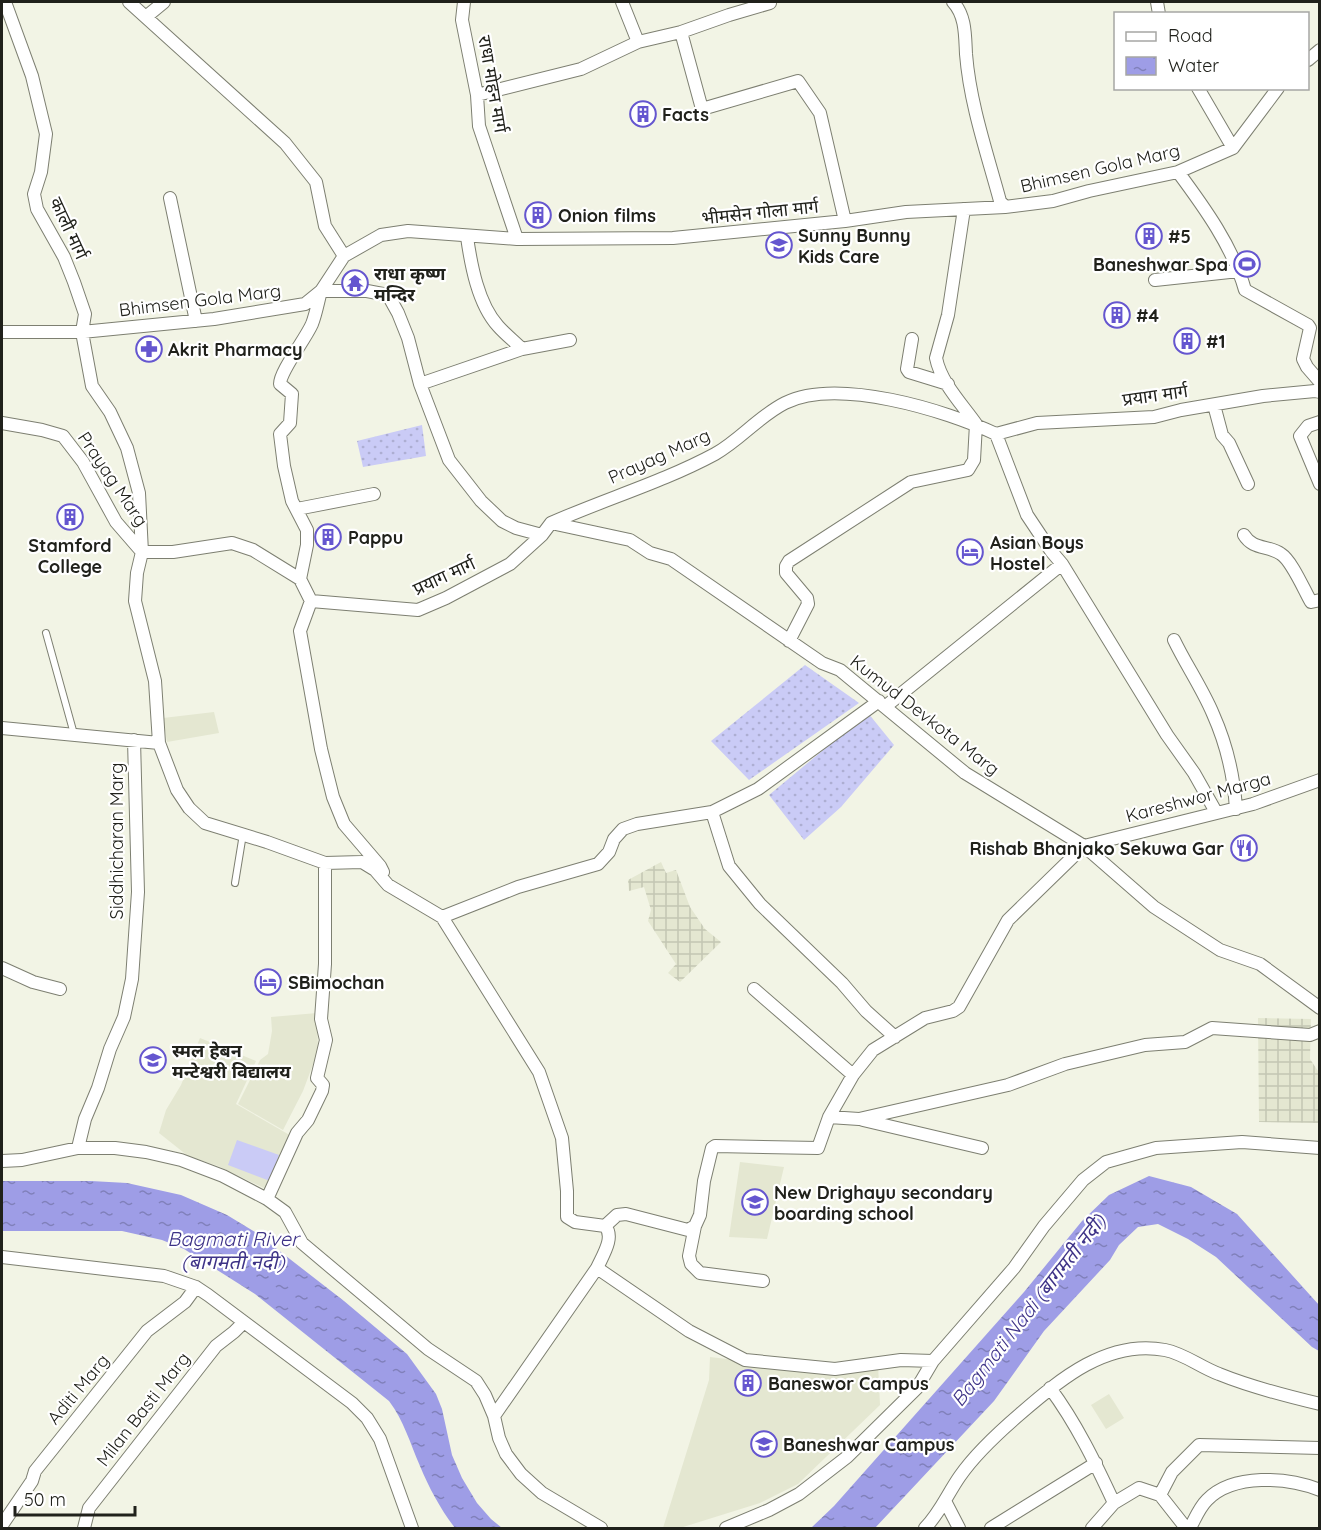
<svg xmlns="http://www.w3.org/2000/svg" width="1321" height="1530" font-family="Quicksand,'Noto Sans Devanagari',sans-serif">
  <defs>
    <pattern id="industrial-grid" width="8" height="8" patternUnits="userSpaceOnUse" patternTransform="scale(1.5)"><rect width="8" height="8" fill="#e4e7d1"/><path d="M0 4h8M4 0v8" fill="none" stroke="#c3c6b3"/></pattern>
    <pattern id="grass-dots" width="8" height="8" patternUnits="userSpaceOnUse" patternTransform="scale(1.5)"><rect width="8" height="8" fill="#cacbf6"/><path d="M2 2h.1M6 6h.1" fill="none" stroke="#adaed2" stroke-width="1.8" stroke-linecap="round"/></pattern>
    <pattern id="water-ripples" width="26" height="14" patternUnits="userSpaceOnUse" patternTransform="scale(1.5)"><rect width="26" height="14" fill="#9e9de6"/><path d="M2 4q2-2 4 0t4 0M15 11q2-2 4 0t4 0" fill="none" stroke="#8080ba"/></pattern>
  </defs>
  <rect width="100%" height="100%" fill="#f2f4e5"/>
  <path fill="#e4e7d1" d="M214,712L219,733L167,742L163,718Z
    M317,1013L318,1051L303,1091L283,1130L238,1104L260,1060L268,1054L272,1031L271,1017Z
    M200,1038L256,1061L236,1104L293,1137L268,1190L218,1166L188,1156L159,1133L166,1110L181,1085Z
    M740,1162L784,1167L767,1239L729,1237Z
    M710,1357L727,1359L878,1364L880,1405L798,1484L760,1503L680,1528H663L709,1380Z
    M1109,1394L1124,1418L1106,1429L1091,1405Z"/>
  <path fill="url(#industrial-grid)" d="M661,862L666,873L676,870L690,907L705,929L721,942L680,982L668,973L676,964L648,921L651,910L644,887L629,891L628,880Z
    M1258,1018L1311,1019L1310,1059L1318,1071V1123L1259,1122Z"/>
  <path fill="url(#grass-dots)" d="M422,425L426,456L363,467L357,441Z
    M805,665L859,703L749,780L711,741Z
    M868,713L894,745L841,807L804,840L769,795Z"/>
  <path fill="#cacbf6" d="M237,1140L279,1155L270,1181L228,1165Z"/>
  <path fill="url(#water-ripples)" d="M1149,1176L1191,1187L1237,1214L1319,1305V1351L1312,1347L1216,1257L1188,1239L1158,1224L1138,1227L1119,1245L1110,1260L1044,1331L994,1401L875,1528H811L834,1506L1024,1292L1082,1221L1109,1195Z
    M2,1181H91L127,1183L181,1195L227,1215L255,1232L344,1301L407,1354L436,1394L442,1409L452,1455L462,1478L477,1503L491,1519L502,1528H455C441,1510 429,1488 420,1466C410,1443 404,1421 389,1401L255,1294L184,1249L162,1240L122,1231H2Z"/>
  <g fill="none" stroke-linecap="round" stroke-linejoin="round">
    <g stroke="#7d7f71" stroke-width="8">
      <path id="service" d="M46,633L74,734
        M235,883L243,834"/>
    </g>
    <g stroke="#7d7f71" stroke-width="14">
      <path id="minor" d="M5,2L32,76L46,134L41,172L34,194L37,209L64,257L74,282L85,314L82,332L92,386L110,412L127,448L139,493L142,552L137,573L135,601L155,681L159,743L177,790L189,808L205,823L267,842L325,863L362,862L375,870L388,885L442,917L539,1072L562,1138L567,1191V1217L575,1222L605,1226C615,1237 603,1255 597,1268L494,1416
        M129,2L285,143L316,182L325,226L344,256
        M464,2L462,20L477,95L479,126L517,239
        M622,2L638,42
        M953,2C966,16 965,36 966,54C970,104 987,153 1000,201L1005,207
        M1157,2L1159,14
        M147,16L164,2
        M681,32L702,109L798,81L820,113L845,221
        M1308,60L1320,50
        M1198,88L1233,148
        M477,95L581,69L638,42L681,32L729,15L770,3L769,2
        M1178,172C1204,207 1233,247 1245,290L1308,325L1310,328L1303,359L1307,367L1320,382
        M170,198L196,321
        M467,237C471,265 478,304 498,326C505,334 514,341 522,349
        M1155,280L1239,271
        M321,291H367L388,295L398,313L408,338L420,384L449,460L481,501L502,521L516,528L542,535
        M2,332H82L214,319L305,304L321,291L344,256L381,235L408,231L517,239L673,238L845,221L906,212L1005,207L1053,201L1089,191L1178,172L1233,148L1278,88
        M912,339L907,369L909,372L948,384
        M420,384L522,349L570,340
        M1214,405L1222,435L1229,443L1248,484
        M1320,422L1308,426L1300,436L1320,484
        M2,423L42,430L63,436L83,462L116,522L142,552H173L232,543L253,550L300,579L311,601
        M996,434L1027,515L1051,551L1062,564L1167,735L1194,773L1216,812
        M996,434L1037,423L1154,417L1181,410L1263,396L1315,391L1320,392
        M297,509L374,494
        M551,523L630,540L650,553L671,559L822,663L840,670L965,773L1084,846L1154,907L1220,950L1260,964L1320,1008
        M1244,535C1253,550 1268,545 1281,554C1292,561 1304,590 1311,602L1320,600
        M300,579L307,545V530L292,501L284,466L280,434L290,423L292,394L280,384C280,371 305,340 312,324C316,314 318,302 321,291
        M311,601L418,610L446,598L510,564L542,535L551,523C605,499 663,482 715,454C740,440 759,416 785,403C837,377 945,410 996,434
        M311,601L300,631L321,749L333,797L344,824L380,866L383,872
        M1174,640C1186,665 1202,688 1213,714C1226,743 1234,777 1236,809
        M789,641L808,604L807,598L786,573V566L789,561L911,482L968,470L974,460L976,424C962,404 941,383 936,358L948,315L964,209
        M886,706L1062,564
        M2,728L159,743
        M712,812L729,866L760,904L842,983L866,1011L895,1037
        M1084,846L1253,804L1320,780
        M442,917L518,887L598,864L609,852L614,839L623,829L637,824L712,812L758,789L879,701
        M2,968L33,982L60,989
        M754,989L853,1075
        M829,1117L859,1119L1008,1085L1065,1064L1145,1045L1185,1042L1212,1028L1310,1035L1320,1031
        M863,1120L982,1148
        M78,1148L85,1119L98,1088L110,1049L124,1017L132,979L138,892L134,740
        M2,1161L22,1160L78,1148H115L146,1152L181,1160L223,1176L267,1199L285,1212L302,1243L428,1349L476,1381L485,1395L494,1416L499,1438L506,1454L521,1474L542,1493L601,1528
        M267,1199L297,1133L308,1120L322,1091L323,1085L317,1078L326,1040L321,1019L325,964V863
        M605,1226L617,1215L626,1214L688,1230L695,1226L700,1215L704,1181L712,1148L715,1146L818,1148L829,1117L853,1075L873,1050L925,1018L953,1011L959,1007L1008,920L1084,846
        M695,1226L689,1256L691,1264L700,1273L763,1281
        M2,1257L164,1276L196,1287L208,1295L352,1403L367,1418L380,1439L412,1528
        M597,1268L689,1331L745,1360L835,1369L901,1360L933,1361
        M1050,1388C1076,1423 1095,1462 1114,1503
        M1160,1495L1186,1528
        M945,1501L959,1528
        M2,1525L32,1481L35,1471L147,1331L185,1302L196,1287
        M84,1528L89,1508L216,1346L234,1332L244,1322
        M726,1528L769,1510L799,1494L847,1457L917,1388L933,1361L1014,1268L1044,1226L1083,1180L1106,1162L1156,1148L1242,1142L1320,1148
        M925,1528C940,1513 948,1493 960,1476C976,1453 999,1432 1020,1414C1060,1379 1108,1339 1165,1350C1185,1354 1200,1367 1219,1374C1251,1387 1286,1396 1320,1404
        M991,1528L1096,1463
        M1092,1528L1114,1503L1139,1488L1160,1495L1172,1472L1199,1445L1320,1448
        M1190,1528C1195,1519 1199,1508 1207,1500C1233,1473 1288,1477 1320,1490"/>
    </g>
    <use href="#service" stroke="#fff" stroke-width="6"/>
    <use href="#minor" stroke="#fff" stroke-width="12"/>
  </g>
  <defs>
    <g id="building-ring" transform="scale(1.35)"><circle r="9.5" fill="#fff" stroke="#6556cf" stroke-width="1.5"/><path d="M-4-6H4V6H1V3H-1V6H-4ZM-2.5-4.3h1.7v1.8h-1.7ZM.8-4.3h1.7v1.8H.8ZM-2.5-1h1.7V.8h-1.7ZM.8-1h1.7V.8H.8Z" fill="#6556cf"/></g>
    <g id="school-ring" transform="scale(1.35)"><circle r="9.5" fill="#fff" stroke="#6556cf" stroke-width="1.5"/><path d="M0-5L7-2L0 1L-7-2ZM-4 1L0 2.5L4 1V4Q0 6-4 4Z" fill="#6556cf"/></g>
    <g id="stadium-ring" transform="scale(1.35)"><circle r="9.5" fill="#fff" stroke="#6556cf" stroke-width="1.5"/><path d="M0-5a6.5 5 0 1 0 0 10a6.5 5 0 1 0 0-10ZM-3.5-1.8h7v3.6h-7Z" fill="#6556cf"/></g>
    <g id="temple-ring" transform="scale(1.35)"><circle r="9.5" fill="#fff" stroke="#6556cf" stroke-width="1.5"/><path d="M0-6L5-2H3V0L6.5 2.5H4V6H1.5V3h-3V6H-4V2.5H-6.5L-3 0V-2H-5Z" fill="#6556cf"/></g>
    <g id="pharmacy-ring" transform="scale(1.35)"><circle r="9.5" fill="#fff" stroke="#6556cf" stroke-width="1.5"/><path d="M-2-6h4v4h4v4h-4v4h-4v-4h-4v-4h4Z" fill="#6556cf"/></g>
    <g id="hotel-ring" transform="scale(1.35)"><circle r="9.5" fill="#fff" stroke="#6556cf" stroke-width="1.5"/><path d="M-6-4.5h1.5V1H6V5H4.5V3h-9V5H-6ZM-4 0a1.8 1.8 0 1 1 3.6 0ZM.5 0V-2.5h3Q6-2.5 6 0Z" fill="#6556cf"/></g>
    <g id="restaurant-ring" transform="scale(1.35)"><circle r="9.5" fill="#fff" stroke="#6556cf" stroke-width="1.5"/><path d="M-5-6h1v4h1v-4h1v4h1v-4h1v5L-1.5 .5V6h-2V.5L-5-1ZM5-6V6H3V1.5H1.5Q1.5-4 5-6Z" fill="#6556cf"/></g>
    <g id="university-ring" transform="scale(1.35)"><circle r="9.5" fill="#fff" stroke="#6556cf" stroke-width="1.5"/><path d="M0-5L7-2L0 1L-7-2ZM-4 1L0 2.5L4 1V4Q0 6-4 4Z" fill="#6556cf"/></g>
  </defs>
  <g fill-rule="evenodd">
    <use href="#building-ring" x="643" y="114"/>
    <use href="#building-ring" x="538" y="215"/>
    <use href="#building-ring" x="1149" y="236"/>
    <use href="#school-ring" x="779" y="245"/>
    <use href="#stadium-ring" x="1247" y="264"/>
    <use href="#temple-ring" x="355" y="283"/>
    <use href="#building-ring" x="1117" y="315"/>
    <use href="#building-ring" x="1187" y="341"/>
    <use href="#pharmacy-ring" x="149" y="349"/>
    <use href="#building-ring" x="70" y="517"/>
    <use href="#building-ring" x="328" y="537"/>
    <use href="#hotel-ring" x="970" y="552"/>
    <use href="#restaurant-ring" x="1244" y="848"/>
    <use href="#hotel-ring" x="268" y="982"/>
    <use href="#school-ring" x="153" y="1060"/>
    <use href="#school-ring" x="755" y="1202"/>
    <use href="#building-ring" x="748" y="1383"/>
    <use href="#university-ring" x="764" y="1444"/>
  </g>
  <g text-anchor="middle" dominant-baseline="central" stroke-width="4.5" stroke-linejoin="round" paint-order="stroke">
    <g font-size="18" fill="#20211b" stroke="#fff">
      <text transform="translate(493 84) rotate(80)">राधा मोहन मार्ग</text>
      <text transform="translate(1100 168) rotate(-13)">Bhimsen Gola Marg</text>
      <text transform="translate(760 212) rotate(-6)">भीमसेन गोला मार्ग</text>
      <text transform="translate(69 228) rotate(65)">काली मार्ग</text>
      <text transform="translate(200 300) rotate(-7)">Bhimsen Gola Marg</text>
      <text transform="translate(1155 395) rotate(-8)">प्रयाग मार्ग</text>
      <text transform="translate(659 456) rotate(-24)">Prayag Marg</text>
      <text transform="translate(113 479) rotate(56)">Prayag Marg</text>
      <text transform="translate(444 576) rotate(-25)">प्रयाग मार्ग</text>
      <text transform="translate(925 715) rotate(38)">Kumud Devkota Marg</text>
      <text transform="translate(1198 797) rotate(-15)">Kareshwor Marga</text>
      <text transform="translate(116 841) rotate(-90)">Siddhicharan Marg</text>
      <text transform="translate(78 1389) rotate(-50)">Aditi Marg</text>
      <text transform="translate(143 1409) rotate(-52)">Milan Basti Marg</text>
    </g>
    <g font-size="18" font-weight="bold" fill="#20211b" stroke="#fff" text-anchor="start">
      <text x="662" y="114">Facts</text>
      <text x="558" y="215">Onion films</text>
      <text x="798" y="235">Sunny Bunny<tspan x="798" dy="21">Kids Care</tspan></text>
      <text x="1168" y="236">#5</text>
      <text x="1228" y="264" text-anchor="end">Baneshwar Spa</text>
      <text x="374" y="273">राधा कृष्ण<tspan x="374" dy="21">मन्दिर</tspan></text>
      <text x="1136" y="315">#4</text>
      <text x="1206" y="341">#1</text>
      <text x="168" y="349">Akrit Pharmacy</text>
      <text x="348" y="537">Pappu</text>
      <text x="990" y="542">Asian Boys<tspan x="990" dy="21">Hostel</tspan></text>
      <text x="70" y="545" text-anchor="middle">Stamford<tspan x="70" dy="21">College</tspan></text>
      <text x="1224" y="848" text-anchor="end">Rishab Bhanjako Sekuwa Gar</text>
      <text x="288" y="982">SBimochan</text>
      <text x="172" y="1050">स्मल हेबन<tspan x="172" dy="21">मन्टेश्वरी विद्यालय</tspan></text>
      <text x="774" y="1192">New Drighayu secondary<tspan x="774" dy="21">boarding school</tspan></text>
      <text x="768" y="1383">Baneswor Campus</text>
      <text x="783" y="1444">Baneshwar Campus</text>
    </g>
    <g font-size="20" font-style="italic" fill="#3e3387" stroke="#fff">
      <text x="233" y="1238">Bagmati River<tspan x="233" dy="23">(बागमती नदी)</tspan></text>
      <text transform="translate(1028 1310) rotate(-52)">Bagmati Nadi (बागमती नदी)</text>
    </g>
  </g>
  <rect width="1321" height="1530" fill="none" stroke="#20211b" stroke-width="6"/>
  <rect x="1114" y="12" width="195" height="78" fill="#ffffff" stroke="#a6a6a4" stroke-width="1.5"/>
  <rect x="1126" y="32" width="30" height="9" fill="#ffffff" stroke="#a6a6a4" stroke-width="1.5"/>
  <text x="1168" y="42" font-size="18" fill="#20211b">Road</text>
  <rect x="1126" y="57" width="30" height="18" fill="url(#water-ripples)" stroke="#a6a6a4" stroke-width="1.5"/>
  <text x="1168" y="72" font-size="18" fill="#20211b">Water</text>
  <path d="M15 1506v9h120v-9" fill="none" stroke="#20211b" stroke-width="3"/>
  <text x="24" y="1506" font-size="18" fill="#20211b" stroke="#ffffff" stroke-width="4.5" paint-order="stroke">50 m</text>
</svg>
